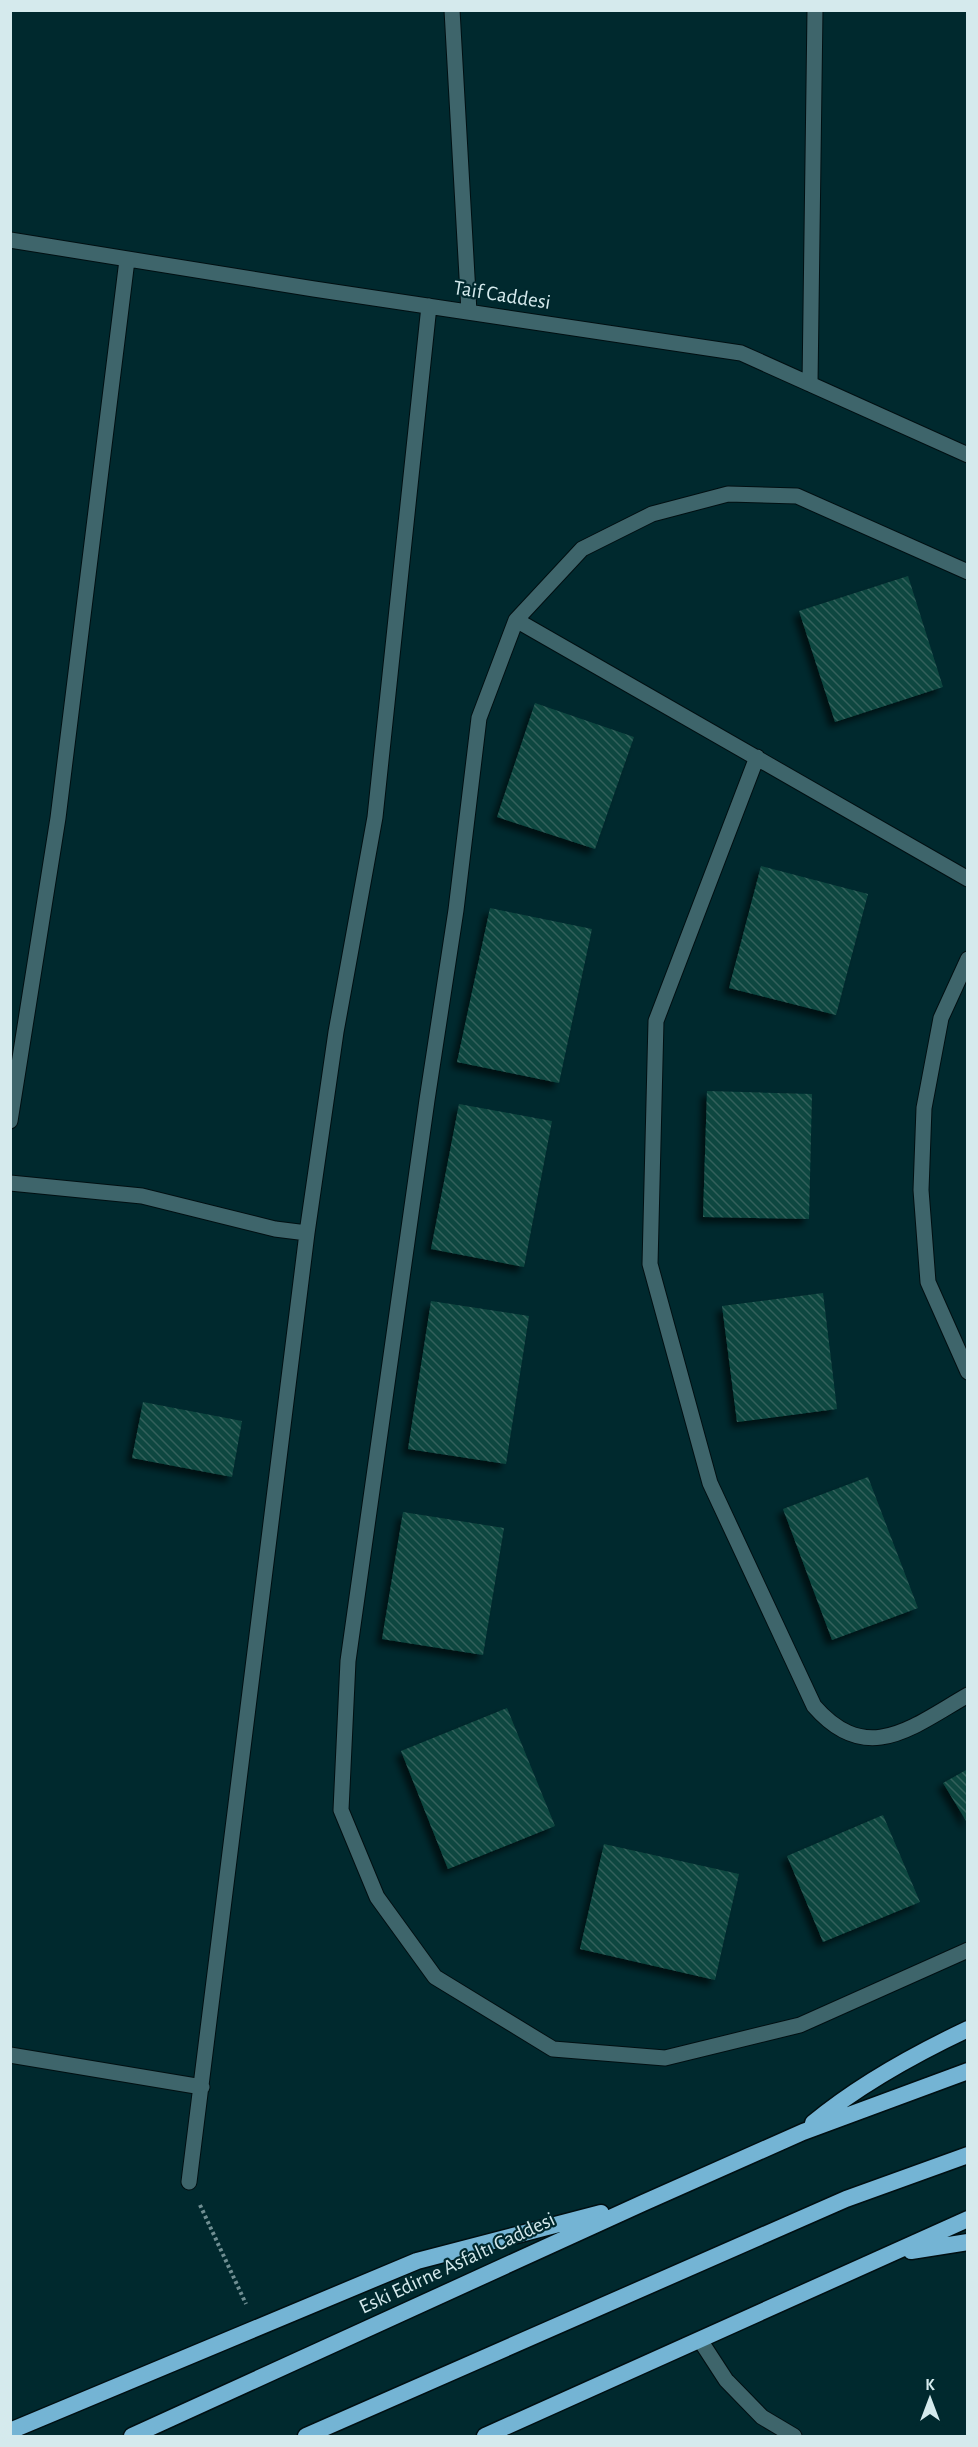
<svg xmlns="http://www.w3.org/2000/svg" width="978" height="2447" font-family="'Alegreya Sans',sans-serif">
  <defs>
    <pattern id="building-back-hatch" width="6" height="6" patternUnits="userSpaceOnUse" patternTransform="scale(1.5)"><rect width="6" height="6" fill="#10463f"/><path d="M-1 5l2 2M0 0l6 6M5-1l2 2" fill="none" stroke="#32615b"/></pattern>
    <filter id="shadow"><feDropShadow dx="-5.5" dy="5.5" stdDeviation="3" flood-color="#0009"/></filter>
  </defs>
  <rect width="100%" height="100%" fill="#00292e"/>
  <path fill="url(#building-back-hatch)" filter="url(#shadow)" d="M908,576L943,687L835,722L799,611Z
    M535,703L634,737L595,849L497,817Z
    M761,866L868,894L836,1015L729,988Z
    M490,908L592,929L559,1083L457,1062Z
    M707,1091L812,1094L809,1219L703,1217Z
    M459,1104L552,1121L524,1267L431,1249Z
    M823,1293L837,1409L737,1422L722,1306Z
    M431,1301L529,1316L506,1464L408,1449Z
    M143,1402L242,1421L232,1477L132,1458Z
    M868,1477L918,1608L832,1640L783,1509Z
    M403,1512L504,1528L483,1655L382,1639Z
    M507,1708L555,1826L448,1869L401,1751Z
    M968,1769V1824L943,1783Z
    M883,1815L920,1902L823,1942L787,1856Z
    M604,1844L739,1874L715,1980L580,1949Z"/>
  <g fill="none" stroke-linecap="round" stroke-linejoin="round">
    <g stroke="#000f12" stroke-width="17">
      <path id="minor" d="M452,10L469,312
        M10,240L314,289L741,353L968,455
        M810,384L815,10
        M968,572L797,496L728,494L652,514L582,549L516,620L479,718L456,910L427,1100L348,1661L341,1810L377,1897L435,1977L553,2049L665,2058L800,2025L968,1950
        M516,620L968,879
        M757,757L656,1021L650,1264L710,1483L814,1706C867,1767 912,1727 968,1695
        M968,959L941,1018L924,1108L921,1190L928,1282L968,1372
        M10,1121L58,818L127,260
        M10,1183L142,1196L275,1229L307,1233
        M10,2055L202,2087
        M189,2182L307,1233L336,1032L375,817L429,306
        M700,2340L726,2380L762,2417L794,2436"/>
    </g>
    <g stroke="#000f12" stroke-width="19">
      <path id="trunk" d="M813,2123C860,2084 913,2055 968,2029
        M911,2251L968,2242
        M10,2431L417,2261L601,2213
        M132,2436L643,2203L803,2132L968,2071
        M306,2436L846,2199L968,2155
        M485,2436L968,2219"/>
    </g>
    <path stroke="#708f93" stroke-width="4" stroke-dasharray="3 3" stroke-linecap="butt" d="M200,2205L246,2304"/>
    <use href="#minor" stroke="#3e656b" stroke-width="15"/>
    <use href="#trunk" stroke="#74b4d4" stroke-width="16"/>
  </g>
  <g text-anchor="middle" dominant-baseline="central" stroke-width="4.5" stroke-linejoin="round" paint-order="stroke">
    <g font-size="21" fill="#d5eaed" stroke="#00292e">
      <text transform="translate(502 295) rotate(9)">Taif Caddesi</text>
      <text transform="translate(457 2263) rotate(-25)">Eski Edirne Asfaltı Caddesi</text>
    </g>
  </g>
  <rect width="978" height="2447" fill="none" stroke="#d5eaed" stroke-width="24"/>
  <g transform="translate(930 2399)" stroke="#00292e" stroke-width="4.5" paint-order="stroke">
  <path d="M0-4.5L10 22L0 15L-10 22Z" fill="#d5eaed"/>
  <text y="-9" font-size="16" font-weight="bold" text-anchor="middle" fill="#d5eaed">K</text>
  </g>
</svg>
